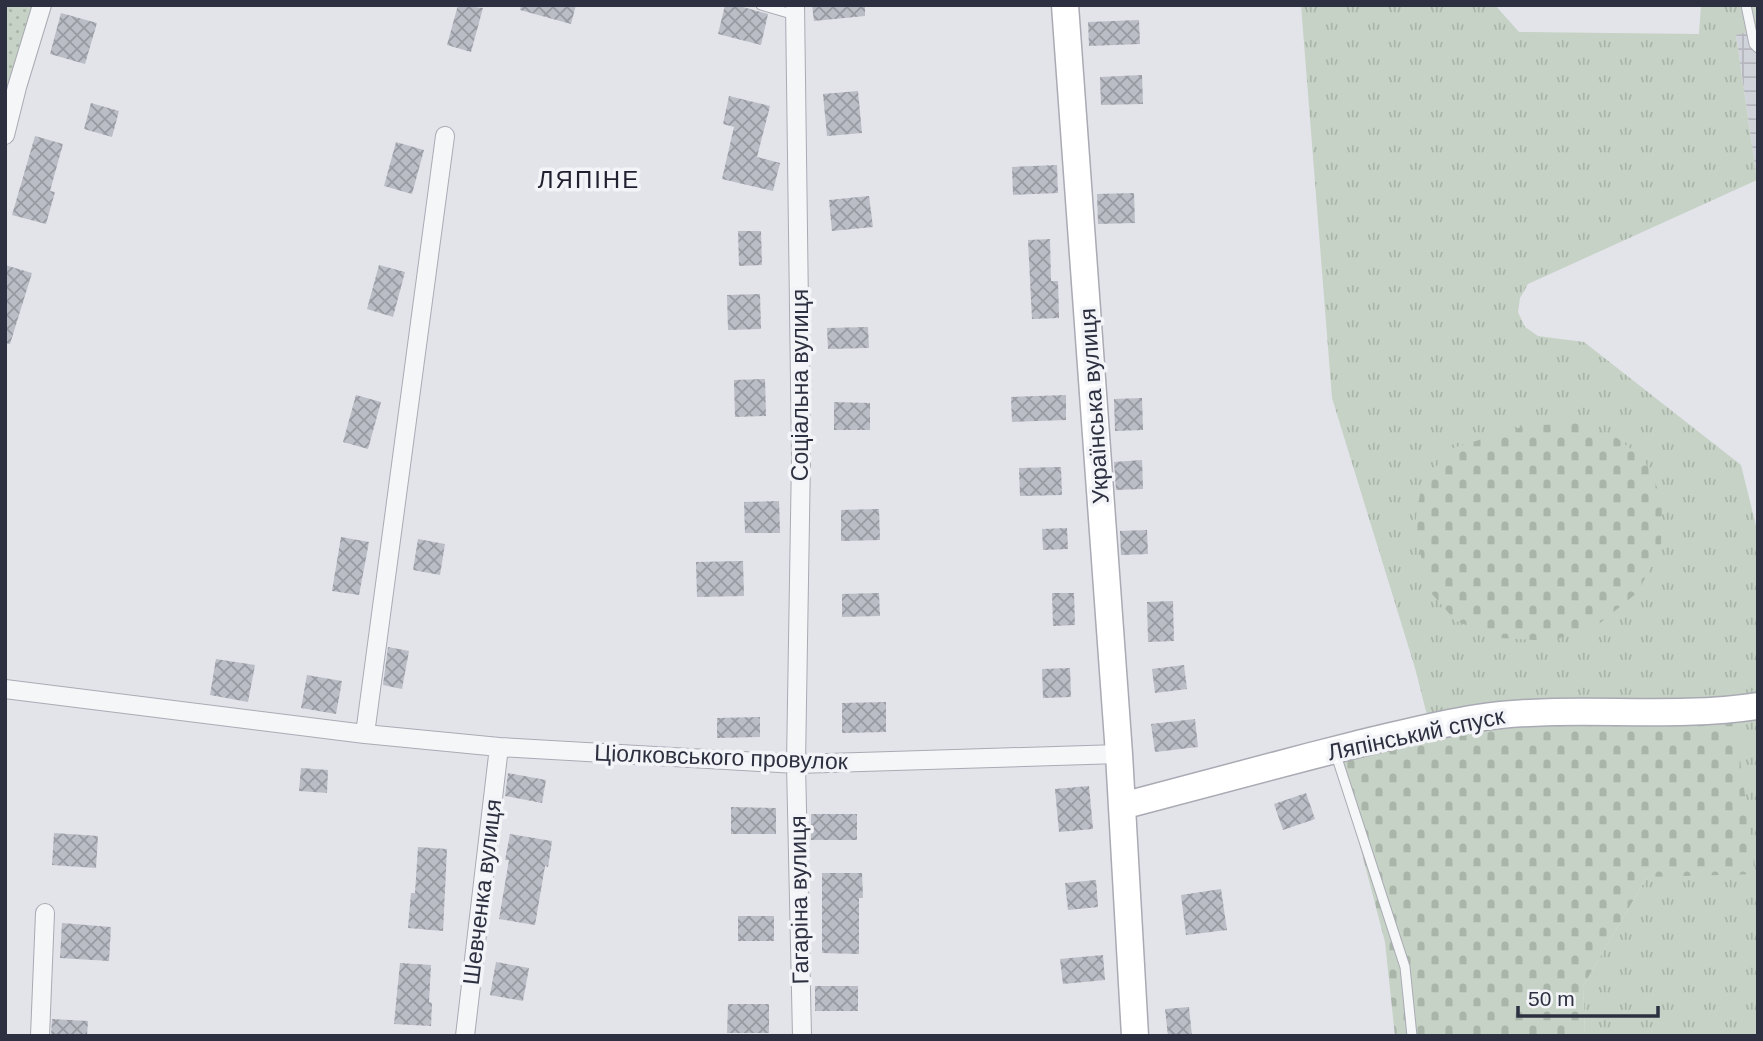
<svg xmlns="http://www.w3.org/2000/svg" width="1763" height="1041" font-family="Helvetica,sans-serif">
  <defs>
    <pattern id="industrial-grid" width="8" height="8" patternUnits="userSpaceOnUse" patternTransform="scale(1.75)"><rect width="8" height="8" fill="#d1d3db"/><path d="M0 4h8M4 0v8" fill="none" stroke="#b4b5bd"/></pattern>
    <pattern id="grass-tufts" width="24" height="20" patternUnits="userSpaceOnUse" patternTransform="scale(1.75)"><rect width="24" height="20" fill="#c6d2c5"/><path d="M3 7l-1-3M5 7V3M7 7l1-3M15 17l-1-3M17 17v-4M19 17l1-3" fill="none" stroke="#aab5aa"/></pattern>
    <pattern id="cemetery-stones" width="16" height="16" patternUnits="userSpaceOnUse" patternTransform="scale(1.75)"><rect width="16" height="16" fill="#c6d2c5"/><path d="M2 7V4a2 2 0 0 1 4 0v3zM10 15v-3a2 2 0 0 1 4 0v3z" fill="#aab5aa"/></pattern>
    <pattern id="park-dots" width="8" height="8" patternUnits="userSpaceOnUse" patternTransform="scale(1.75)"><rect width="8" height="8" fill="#c6d2c5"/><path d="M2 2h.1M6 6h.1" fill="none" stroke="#aab5aa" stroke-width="1.8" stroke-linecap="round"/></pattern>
    <pattern id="building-cross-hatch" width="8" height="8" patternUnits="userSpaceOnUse" patternTransform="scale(1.75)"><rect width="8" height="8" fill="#bbbdc6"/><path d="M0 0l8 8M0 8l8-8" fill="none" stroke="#989aa2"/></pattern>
  </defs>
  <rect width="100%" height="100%" fill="#e3e4ea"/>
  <path fill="url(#industrial-grid)" d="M1758,30V179L1757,180L1736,34Z"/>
  <path fill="url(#grass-tufts)" d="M1301,5H1495L1519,32L1699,34L1701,5H1758V30L1736,35L1757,180L1528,284L1520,298L1518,312L1525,327L1538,336L1584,342L1741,465L1758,534V1036H1585L1583,986L1647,877L1738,755L1733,710L1430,727L1415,668L1332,398Z"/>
  <path fill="url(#cemetery-stones)" d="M1578,423L1617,438L1644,459L1662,498L1661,546L1638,592L1600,623L1552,641L1499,638L1456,621L1431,593L1414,530L1422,482L1453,448L1525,426Z
    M1733,709L1756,874L1647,877L1583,986L1585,1036H1395L1385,942L1335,750L1430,727Z"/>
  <path fill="url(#park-dots)" d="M5,5H42L5,135Z"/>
  <path fill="url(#building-cross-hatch)" d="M458,5L483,8L471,52L447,45Z
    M521,5H576L571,24L520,10Z
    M725,5H736L768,14L761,45L718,34Z
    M812,5H865V16L814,21Z
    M61,13L97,23L85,64L50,54Z
    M1139,20L1140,44L1089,46L1088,22Z
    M1142,75L1143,104L1101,105L1100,77Z
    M858,91L862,133L827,136L823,94Z
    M729,96L770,106L757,157L780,163L773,191L722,179L734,127L723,124Z
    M91,103L119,111L112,137L84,129Z
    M35,136L63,144L50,191L55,192L46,224L12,215Z
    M396,142L424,150L412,194L384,186Z
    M1057,165L1058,193L1013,195L1012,167Z
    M1134,193L1135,223L1098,224L1097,194Z
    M869,196L873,227L832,231L829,200Z
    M738,231H761L762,265L739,266Z
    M1050,239L1051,281H1058L1059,318L1032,319L1028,240Z
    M5,265L32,273L10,344L5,343Z
    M379,265L405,272L393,317L367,309Z
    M760,294L761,329L728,330L727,295Z
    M868,327L869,348L828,349L827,328Z
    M765,379L766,416L735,417L734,380Z
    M356,395L381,402L368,449L343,442Z
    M1066,395V420L1012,422L1011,397Z
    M1142,398L1143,430L1115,431L1114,399Z
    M834,402L870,403V430H834Z
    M1142,460L1143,489L1116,490L1114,462Z
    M1061,467L1062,495L1020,496L1019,468Z
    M779,501L780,533H745L744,502Z
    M879,509L880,540L841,541V510Z
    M1067,528L1068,549L1043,550L1042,529Z
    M1147,530L1148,554L1121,555L1120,531Z
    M341,537L369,542L359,595L332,591Z
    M418,539L445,544L440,575L413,570Z
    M743,561L744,596L697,597L696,562Z
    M879,593L880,616L842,617V594Z
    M1052,593H1074L1075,625L1053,626Z
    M1173,601L1174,641L1148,642L1147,602Z
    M388,647L409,651L402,689L383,685Z
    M216,659L255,665L248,702L210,695Z
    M1184,665L1187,689L1155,693L1152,669Z
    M1070,668L1071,697L1043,698L1042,669Z
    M307,675L342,681L336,714L301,708Z
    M886,702V732L842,733V703Z
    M760,717V737L717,738V718Z
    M1195,719L1198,747L1155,752L1151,724Z
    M301,768L328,770L327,793L299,791Z
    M508,773L546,780L542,803L505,796Z
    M1089,786L1093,829L1059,832L1055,789Z
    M1306,793L1315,819L1283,830L1274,804Z
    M731,807L776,808V834H731Z
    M811,814H857V840H811Z
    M54,833L98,836L96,868L52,865Z
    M510,834L552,841L548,867L545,866L535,925L499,919L509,860H505Z
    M418,847L447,849L443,931L408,928L411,893H415Z
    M822,873H862L863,898H859V954L822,953Z
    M1096,880L1098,907L1068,910L1065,883Z
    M1221,889L1227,930L1186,935L1181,895Z
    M738,916H774V941H738Z
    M62,923L111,927L109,961L60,958Z
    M1103,955L1105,980L1063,984L1060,959Z
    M496,962L529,968L523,1001L490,995Z
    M400,963L431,965L429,1002L432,1003L431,1026L394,1024Z
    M815,986H858V1011H815Z
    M728,1004H769V1033H727Z
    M1189,1007L1192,1036H1168L1165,1009Z
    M52,1019L88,1021L87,1036H51Z"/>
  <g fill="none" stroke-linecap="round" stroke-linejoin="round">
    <g stroke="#a9aab4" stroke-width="11">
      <path id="lane" d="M761,5L795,15
        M1746,5L1754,44L1758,48
        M1335,752L1405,967L1412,1036"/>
    </g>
    <g stroke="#a9aab4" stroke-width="20">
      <path id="street" d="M795,5L801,458L796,764L802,1036
        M5,135L17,87L42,5
        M5,689L365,734L499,747L796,764L1119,754
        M365,734L445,136
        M40,1036L45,913
        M465,1036L499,747"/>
    </g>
    <g stroke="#a9aab4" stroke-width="29">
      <path id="secondary" d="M1065,5L1119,754L1135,1036
        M1122,806C1200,785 1279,764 1358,744C1397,735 1437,724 1477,718C1570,704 1665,720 1758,706"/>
    </g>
    <use href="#lane" stroke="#f5f6f8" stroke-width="9"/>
    <use href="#street" stroke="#f5f6f8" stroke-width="18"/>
    <use href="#secondary" stroke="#fff" stroke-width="26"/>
  </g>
  <g text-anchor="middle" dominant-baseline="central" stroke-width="7" stroke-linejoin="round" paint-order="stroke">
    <g font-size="23" fill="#2d3040" stroke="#f3f4f7">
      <text transform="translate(800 385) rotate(-90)">Соціальна вулиця</text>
      <text transform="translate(1094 406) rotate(-94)">Українська вулиця</text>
      <text transform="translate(1416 734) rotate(-12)">Ляпінський спуск</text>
      <text transform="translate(721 757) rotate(2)">Ціолковського провулок</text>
      <text transform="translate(482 892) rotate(-83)">Шевченка вулиця</text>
      <text transform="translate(799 900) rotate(-91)">Гагаріна вулиця</text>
    </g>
    <g font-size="24" letter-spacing="2" fill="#1f2131" stroke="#f3f4f7">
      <text x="589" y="179">ЛЯПІНЕ</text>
    </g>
  </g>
  <rect width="1763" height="1041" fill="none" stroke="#2d3040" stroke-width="14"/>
  <path d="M1518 1006v10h140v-10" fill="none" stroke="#2d3040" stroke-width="3.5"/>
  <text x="1528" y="1006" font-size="21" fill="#2d3040" stroke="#f3f4f7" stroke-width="5" paint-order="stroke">50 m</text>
</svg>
